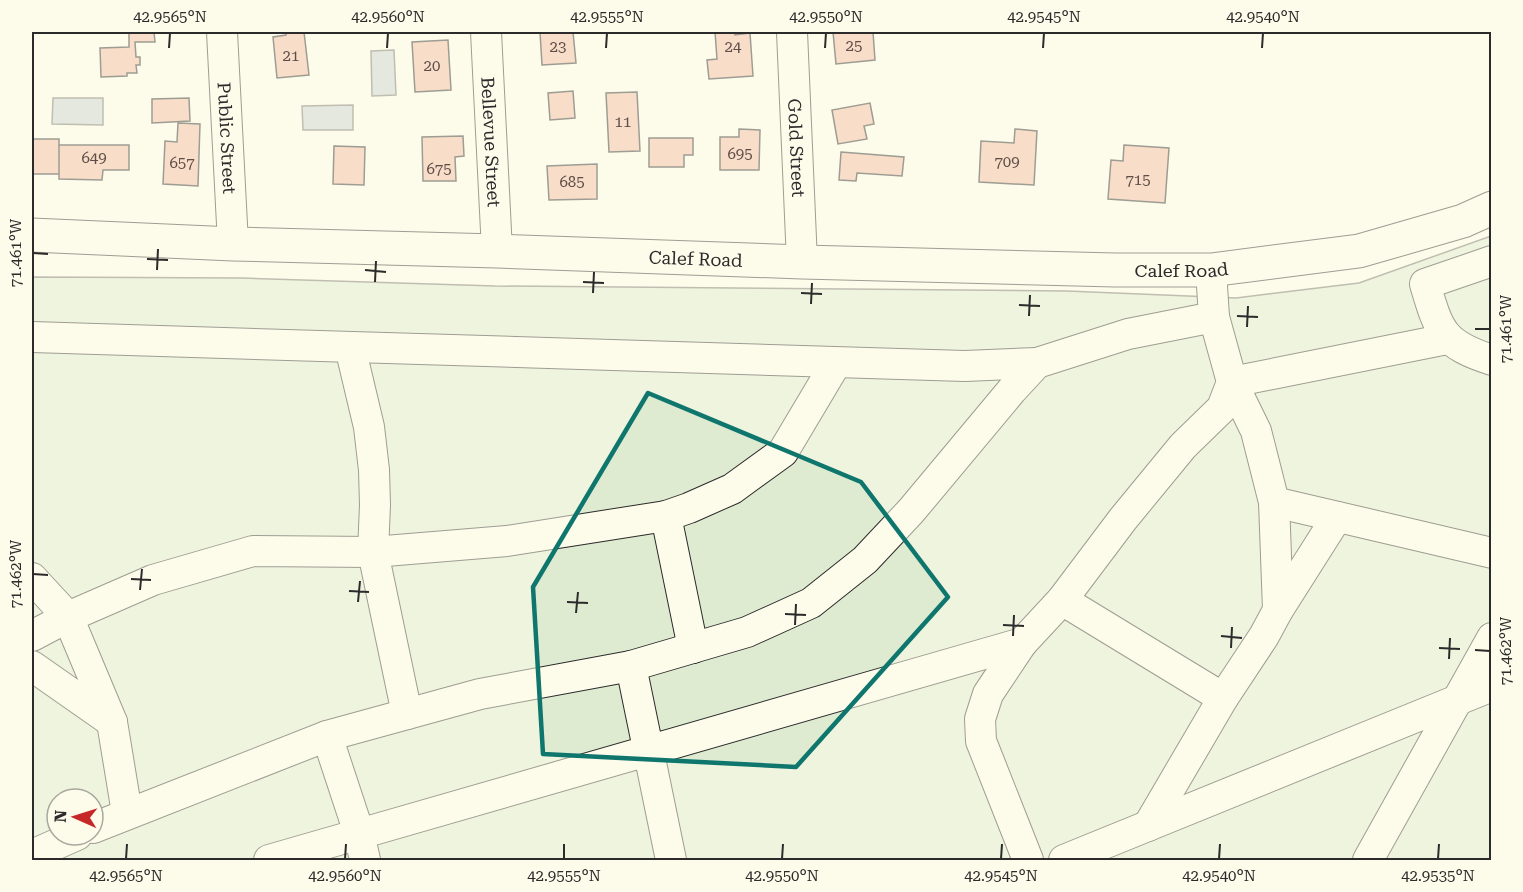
<svg xmlns="http://www.w3.org/2000/svg" width="1523" height="892" font-family="'Roboto Serif',serif">
  <rect width="100%" height="100%" fill="#fdfbea"/>
  <path fill="#deebd1" stroke="#74746e" stroke-width="1.5" fill-rule="evenodd" d="M1491,236V860H32V277L242,278L495,286L1067,291L1236,298L1359,283ZM57,799H93V835H57Z"/>
  <path fill="#c7d0d0" stroke="#74746e" stroke-width="1.5" d="M394,50L396,95L372,96L371,51Z
    M53,98H103V125L52,124Z
    M353,105V130H303L302,106Z"/>
  <path fill="#f2b8a0" stroke="#2b2b2b" stroke-width="1.5" d="M129,32H154L155,42H135L136,57H140V65H136L137,73H127V76L101,77L100,48L129,47Z
    M286,32H304L309,75L277,78L273,37L286,35Z
    M540,32H573L576,63L542,65Z
    M715,32H735V35L750,33L753,76L709,79L707,60L717,59Z
    M833,32H873L875,60L836,64Z
    M448,40L451,90L415,92L412,42Z
    M573,91L575,118L550,120L548,93Z
    M637,92L640,151L609,152L606,93Z
    M189,98L190,121L152,123V99Z
    M870,103L874,124L864,126L867,139L838,144L832,110Z
    M178,123L200,124L198,186L163,184L165,141L177,142Z
    M739,129L760,130L759,170H720V137H739Z
    M1015,129L1037,131L1034,185L979,182L981,141L1014,143Z
    M463,136L464,156L455,157L456,181H423L422,137Z
    M649,138H693V155H684V167H649Z
    M32,139H59V174H32Z
    M59,145H129V170H103L102,180L59,179Z
    M1124,145L1169,148L1165,203L1108,199L1111,160L1123,161Z
    M334,146L365,147L364,185L333,184Z
    M841,152L904,157L902,176L857,173L856,181L839,180Z
    M597,164V199L549,200L547,166Z"/>
  <g fill="none" stroke-linecap="round" stroke-linejoin="round">
    <g stroke="#2b2b2b" stroke-width="32">
      <g id="minor">
        <path id="s1" d="M222,32L233,244"/>
        <path id="s2" d="M486,32L497,251"/>
        <path id="s3" d="M792,32L802,262"/>
        <path d="M1492,261L1425,284C1439,331 1442,344 1492,360"/>
        <path d="M1211,270L1214,317"/>
        <path d="M32,337L965,366L1037,363"/>
        <path d="M350,347L369,427L374,470L375,505L373,552L407,714"/>
        <path d="M1274,502L1492,553"/>
        <path d="M666,516L693,648"/>
        <path d="M32,578L68,617L112,722L127,813"/>
        <path d="M1062,600L1223,698"/>
        <path d="M1278,610L1337,517"/>
        <path d="M32,636L68,617L153,580L253,551L373,552L507,541L666,516L689,508L732,489L783,452L836,363"/>
        <path d="M1022,643L988,694L980,719L981,741L1028,860"/>
        <path d="M32,666L112,722"/>
        <path d="M327,736L359,833L365,860"/>
        <path d="M1148,826L1223,698L1264,636L1278,610L1274,502L1256,431L1232,382L1447,339"/>
        <path d="M93,828L327,736L480,694L631,666"/>
        <path d="M32,855L77,835"/>
        <path d="M269,860L1022,643L1062,600L1123,519L1183,446L1222,408L1232,382L1214,317L1128,334L1037,363L1012,390L911,511L865,560L811,603L747,632L631,666L671,860"/>
        <path d="M1064,860L1492,686"/>
        <path d="M1368,860L1492,638"/>
      </g>
    </g>
    <g stroke="#2b2b2b" stroke-width="35">
      <g id="major">
        <path id="s4" d="M32,235L233,244L497,251L802,262L1115,270H1211L1359,251L1463,221L1492,208"/>
      </g>
    </g>
    <use href="#minor" stroke="#fdfbea" stroke-width="30"/>
    <use href="#major" stroke="#fdfbea" stroke-width="33"/>
  </g>
  <path d="M0 0H1523V892H0ZM648,393L861,482L948,597L796,767L543,754L533,587Z" fill="#fdfbea" fill-opacity=".55" fill-rule="evenodd"/>
  <path fill="none" stroke="#0f766e" stroke-width="4.5" stroke-linejoin="round" d="M648,393L861,482L948,597L796,767L543,754L533,587Z"/>
  <path fill="none" stroke="#2b2b2b" stroke-width="2" d="M169,48L170,33M387,48L388,33M606,48L607,33M825,48L826,33M1043,48L1044,33M1262,48L1263,33M33,253L48,254M147,259L168,260M157,270L158,249M365,270L386,272M375,282L376,261M583,282L604,283M593,293L594,272M801,293L822,294M811,304L812,283M1019,305L1040,306M1029,316L1030,295M1237,316L1258,317M1247,327L1248,306M1475,329H1490M33,574L48,575M131,579L151,580M140,590L142,569M349,591L369,592M358,602L360,581M567,602L588,603M576,613L578,592M785,614L806,615M795,625L796,604M1003,625L1024,626M1013,636L1014,615M1221,636L1242,638M1231,648L1232,627M1439,648L1460,649M1475,650L1490,651M1449,659L1450,638M126,859L127,844M345,859L346,844M564,859V844M782,859L783,844M1001,859L1002,844M1219,859L1220,844M1438,859L1439,844"/>
  <g text-anchor="middle" dominant-baseline="central" stroke-width="4.5" stroke-linejoin="round" paint-order="stroke">
    <g font-size="15" fill="#5d4e48">
      <text x="854" y="46">25</text>
      <text x="558" y="47">23</text>
      <text x="733" y="47">24</text>
      <text x="291" y="56">21</text>
      <text x="432" y="66">20</text>
      <text x="623" y="122">11</text>
      <text x="740" y="154">695</text>
      <text x="94" y="158">649</text>
      <text x="1007" y="162">709</text>
      <text x="182" y="163">657</text>
      <text x="439" y="169">675</text>
      <text x="1138" y="180">715</text>
      <text x="572" y="182">685</text>
    </g>
    <g font-size="18" fill="#2b2b2b" stroke="#fdfbea">
      <text stroke="none"><textPath href="#s1" startOffset="106">Public Street</textPath></text>
      <text stroke="none"><textPath href="#s2" startOffset="110">Bellevue Street</textPath></text>
      <text stroke="none"><textPath href="#s3" startOffset="116">Gold Street</textPath></text>
      <text stroke="none"><textPath href="#s4" startOffset="664">Calef Road</textPath></text>
      <text stroke="none"><textPath href="#s4" startOffset="1150">Calef Road</textPath></text>
    </g>
  </g>
  <rect width="1523" height="892" fill="none" stroke="#fdfbea" stroke-width="66"/>
  <g transform="translate(75 817) rotate(273)"><circle r="28" fill="#fdfbea" stroke="#a9a89e" stroke-width="1.5"/>
  <path d="M0-4.5L10 22L0 15L-10 22Z" fill="#c62828"/>
  <text y="-9" font-size="16" font-weight="bold" text-anchor="middle" fill="#2b2b2b">N</text>
  </g>
  <rect x="33" y="33" width="1457" height="826" fill="none" stroke="#2b2b2b" stroke-width="2"/>
  <g font-size="15" text-anchor="middle" fill="#2b2b2b">
    <text x="170" y="22">42.9565°N</text>
    <text x="388" y="22">42.9560°N</text>
    <text x="607" y="22">42.9555°N</text>
    <text x="826" y="22">42.9550°N</text>
    <text x="1044" y="22">42.9545°N</text>
    <text x="1263" y="22">42.9540°N</text>
    <text transform="translate(16 253) rotate(-90)" y="5">71.461°W</text>
    <text transform="translate(1506 329) rotate(-90)" y="5">71.461°W</text>
    <text transform="translate(16 574) rotate(-90)" y="5">71.462°W</text>
    <text transform="translate(1506 651) rotate(-90)" y="5">71.462°W</text>
    <text x="126" y="881">42.9565°N</text>
    <text x="345" y="881">42.9560°N</text>
    <text x="564" y="881">42.9555°N</text>
    <text x="782" y="881">42.9550°N</text>
    <text x="1001" y="881">42.9545°N</text>
    <text x="1219" y="881">42.9540°N</text>
    <text x="1438" y="881">42.9535°N</text>
  </g>
</svg>
